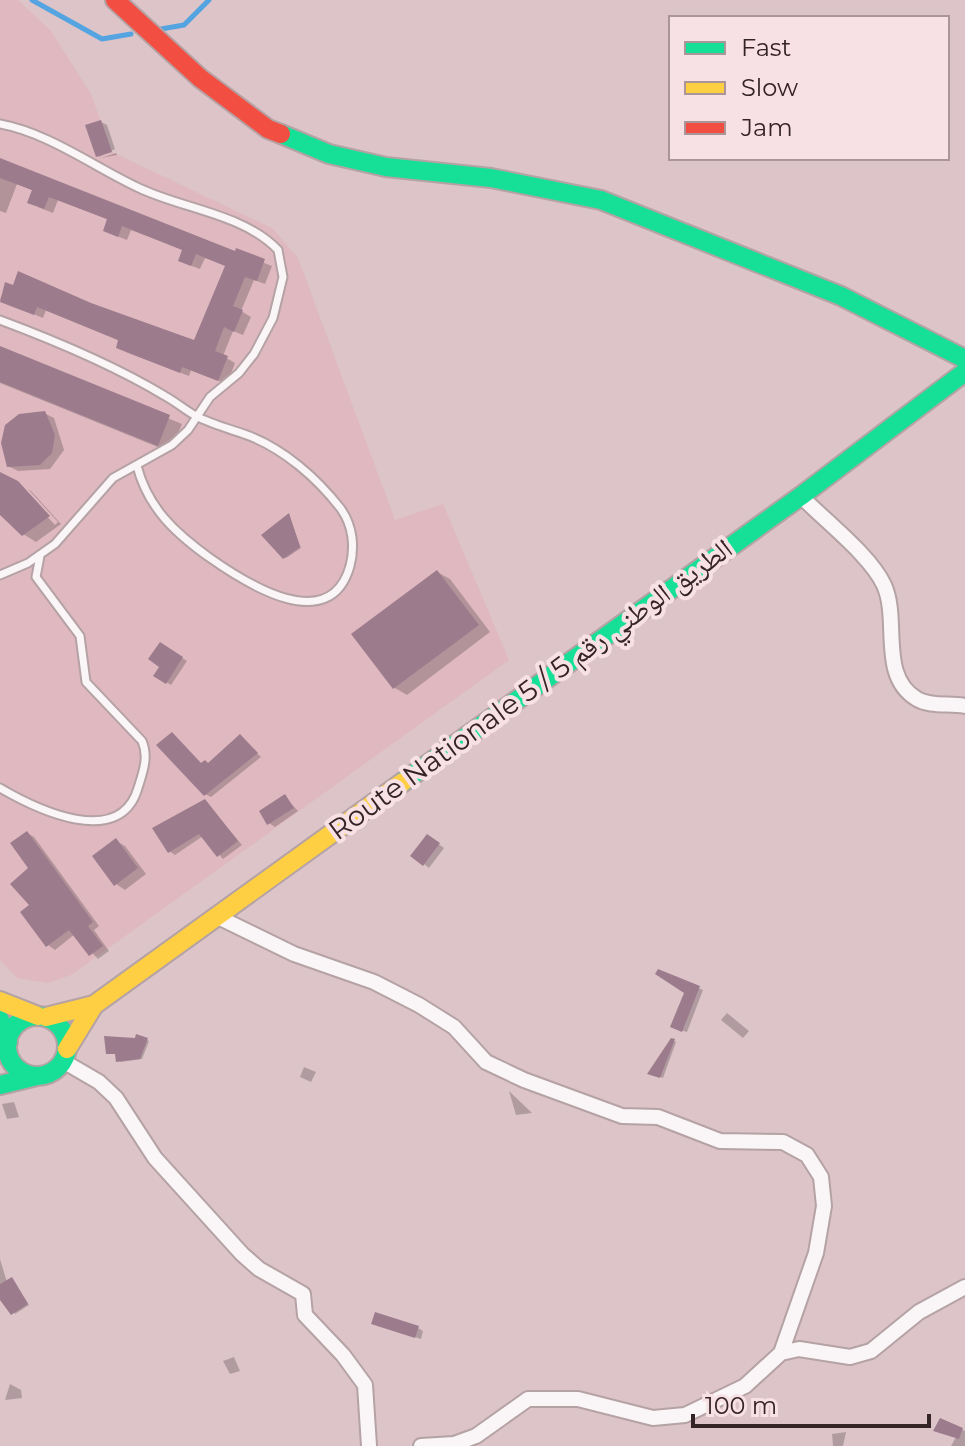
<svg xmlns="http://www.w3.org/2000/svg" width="965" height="1446" font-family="Montserrat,'Noto Naskh Arabic',sans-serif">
  <rect width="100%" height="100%" fill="#dcc4c8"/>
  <path fill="#dfb8c0" d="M0,0H18L51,31L91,94L112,152L272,228L298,258L395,520L443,504L509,660L71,975L48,983L17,978L0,960Z"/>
  <path fill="#0003" d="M101,122L107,125L115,149L99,157Z
    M116,153L117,155L101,158Z
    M0,160L272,266L265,284L254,280L241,311L251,317L243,335L233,331L223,356L235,363L227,384L191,370L189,376L126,352L120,341L46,310L43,318L0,300L6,284L90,305L195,343L227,266L205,258L200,269L189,265L184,250L131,230L127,240L114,235L109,220L58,200L53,213L38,207L34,191L17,184L6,213L0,211Z
    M0,348L182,424L170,452L0,383Z
    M44,413L54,418L64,450L50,469L18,471L8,466Z
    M0,474L16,483L55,525L58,522L28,489L31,491L61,524L36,542L23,534L0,513Z
    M289,515L301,548L286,558L284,557Z
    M437,572L450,579L490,632L407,695L395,688L354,635Z
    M160,644L187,661L171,685L156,675L162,666Z
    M240,737L261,757L211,797L205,794L210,765Z
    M285,797L298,811L275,827L269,823Z
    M205,801L242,845L223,859L203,836L175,855L169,851Z
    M27,833L34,837L99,926L94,930L109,951L98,959L75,934L55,950L48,945L32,906Z
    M433,840L444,848L429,868L424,864Z
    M116,841L125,846L146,874L125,890L116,884Z
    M659,971L703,990L687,1032L677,1029L686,992Z
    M727,1013L749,1031L743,1038L721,1020Z
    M138,1036L149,1041L142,1059L120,1062L117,1054L108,1053Z
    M672,1040L676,1042L663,1078L650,1073Z
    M304,1067L316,1072L311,1082L300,1077Z
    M509,1091L532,1113L516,1115Z
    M14,1102L19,1117L7,1119L2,1104Z
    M0,1259L7,1282L14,1281L29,1305L15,1314L0,1297Z
    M379,1326L418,1328L423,1331L421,1339Z
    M234,1357L240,1371L230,1374L223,1361Z
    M10,1384L21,1390L22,1398L5,1400Z
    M941,1421L965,1431V1446H951L956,1437Z
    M846,1432L843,1446H833L832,1434Z"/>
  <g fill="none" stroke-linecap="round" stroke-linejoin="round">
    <path stroke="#54a4e1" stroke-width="5" d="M32,0L102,39L131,34
      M161,29L184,25L209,0"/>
  </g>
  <path fill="#9c7c8c" d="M101,120L112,152L96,157L85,125Z
    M0,158L235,251L236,248L265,259L257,281L245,277L233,306L243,310L234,332L224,327L215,351L228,356L218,381L182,367L180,373L116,348L118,340L37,307L34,315L0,302L5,282L13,285L18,271L91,303L194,340L225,266L196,254L191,266L178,261L182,250L122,226L118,237L103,231L107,219L49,197L44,209L27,203L32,190L0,178Z
    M0,346L170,415L158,446L0,382Z
    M45,411L55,435L52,453L40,465L7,467L1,443L5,425L19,414Z
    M0,472L18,481L50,516L22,536L0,515Z
    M289,513L300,547L283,559L261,535Z
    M437,570L479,625L393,689L351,634Z
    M160,642L183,657L166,684L153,676L159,667L148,659Z
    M172,732L201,763L205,760L208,763L240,734L258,753L204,796L156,745Z
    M285,794L294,808L267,825L259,811Z
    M205,799L238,841L217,857L199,834L168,853L152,828Z
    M27,831L93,922L88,926L103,946L89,956L69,930L46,947L20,912L29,905L10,884L28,868L10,843Z
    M427,834L440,843L423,866L410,856Z
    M116,838L138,868L114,886L92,856Z
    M658,969L700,986L682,1032L670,1027L684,993L655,974Z
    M136,1034L148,1038L140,1059L116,1062L115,1054H106L104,1036L135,1038Z
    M671,1038L675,1039L660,1078L647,1074Z
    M12,1277L28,1304L11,1315L0,1300V1284Z
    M375,1312L419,1326L415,1338L371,1324Z
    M940,1418L963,1428L959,1439L933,1431Z"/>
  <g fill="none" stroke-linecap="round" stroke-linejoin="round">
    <g stroke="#b5a2a5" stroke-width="11">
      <path id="lane" d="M0,124C49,133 94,167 139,188C183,209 244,214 278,250L283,277L273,318L254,354L239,373L210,397L188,430L172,445L113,478L55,544L28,563L0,575
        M0,320C56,341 114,365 165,396C176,402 185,410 196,416C211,424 230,429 247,435C284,449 317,478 341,509C353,526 355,547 350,566C330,637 247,584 210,558C175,533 148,508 137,466
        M0,788C36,809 120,850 138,788C143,772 149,757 142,741L86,682L80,636L36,577L40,556"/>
    </g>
    <g stroke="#b5a2a5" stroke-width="18">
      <path id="street" d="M801,496C825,521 870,555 884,585C900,620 878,676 917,699C930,707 950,703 965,706
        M218,917L294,954L374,982L419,1005L454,1027L486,1062L524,1080L622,1116L658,1117L720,1141L783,1142L807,1155L821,1177L824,1206L816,1253L781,1353
        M63,1061L99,1082L116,1098L155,1158L242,1254L259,1269L303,1294L305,1315L343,1355L365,1385L369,1446
        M421,1446L454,1444L476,1436L528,1399H578L653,1418L685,1415L745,1386L781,1353L799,1349L850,1357L871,1351L919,1312L965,1287"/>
    </g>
    <g stroke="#b5a2a5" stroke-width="22">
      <path id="fast" d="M281,134L329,154L386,167L491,178L601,200L841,296L965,359
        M403,782L801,496L965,372
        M7 1046a30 30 0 1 1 60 0a30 30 0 1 1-60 0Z
        M0,1020L8,1042
        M0,1085L37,1076"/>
    </g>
    <g stroke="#b5a2a5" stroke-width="22">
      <path id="slow" d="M0,1001L38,1016
        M46,1017L94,1005L403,782
        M67,1049L94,1005"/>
    </g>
    <g stroke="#b5a2a5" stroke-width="22">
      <path id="jam" d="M115,0L200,78L268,129L281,134"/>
    </g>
    <use href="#lane" stroke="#faf6f7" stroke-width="7"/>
    <use href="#street" stroke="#faf6f7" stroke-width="14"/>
    <use href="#fast" stroke="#16e098" stroke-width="18"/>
    <use href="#slow" stroke="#ffcf43" stroke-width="18"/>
    <use href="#jam" stroke="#f24e42" stroke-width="18"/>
  </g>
  <g text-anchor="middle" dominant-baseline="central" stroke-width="8" stroke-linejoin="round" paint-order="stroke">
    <g font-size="28" fill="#342327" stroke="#f8e1e5">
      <text transform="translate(530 689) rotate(-36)">Route Nationale 5 / الطريق الوطني رقم 5</text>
    </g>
  </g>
  <rect x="669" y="16" width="280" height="144" fill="#f8e1e5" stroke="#aa9599" stroke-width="2"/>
  <rect x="685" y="42" width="40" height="12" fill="#16e098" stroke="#aa9599" stroke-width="2"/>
  <text x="741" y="56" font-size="24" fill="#342327">Fast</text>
  <rect x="685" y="82" width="40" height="12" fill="#ffcf43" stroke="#aa9599" stroke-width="2"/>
  <text x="741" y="96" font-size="24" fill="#342327">Slow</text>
  <rect x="685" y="122" width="40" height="12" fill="#f24e42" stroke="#aa9599" stroke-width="2"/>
  <text x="741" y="136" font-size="24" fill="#342327">Jam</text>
  <path d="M693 1414v12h236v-12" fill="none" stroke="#342327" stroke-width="4"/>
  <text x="705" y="1414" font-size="24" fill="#342327" stroke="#f8e1e5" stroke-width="6" paint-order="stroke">100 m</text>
</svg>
